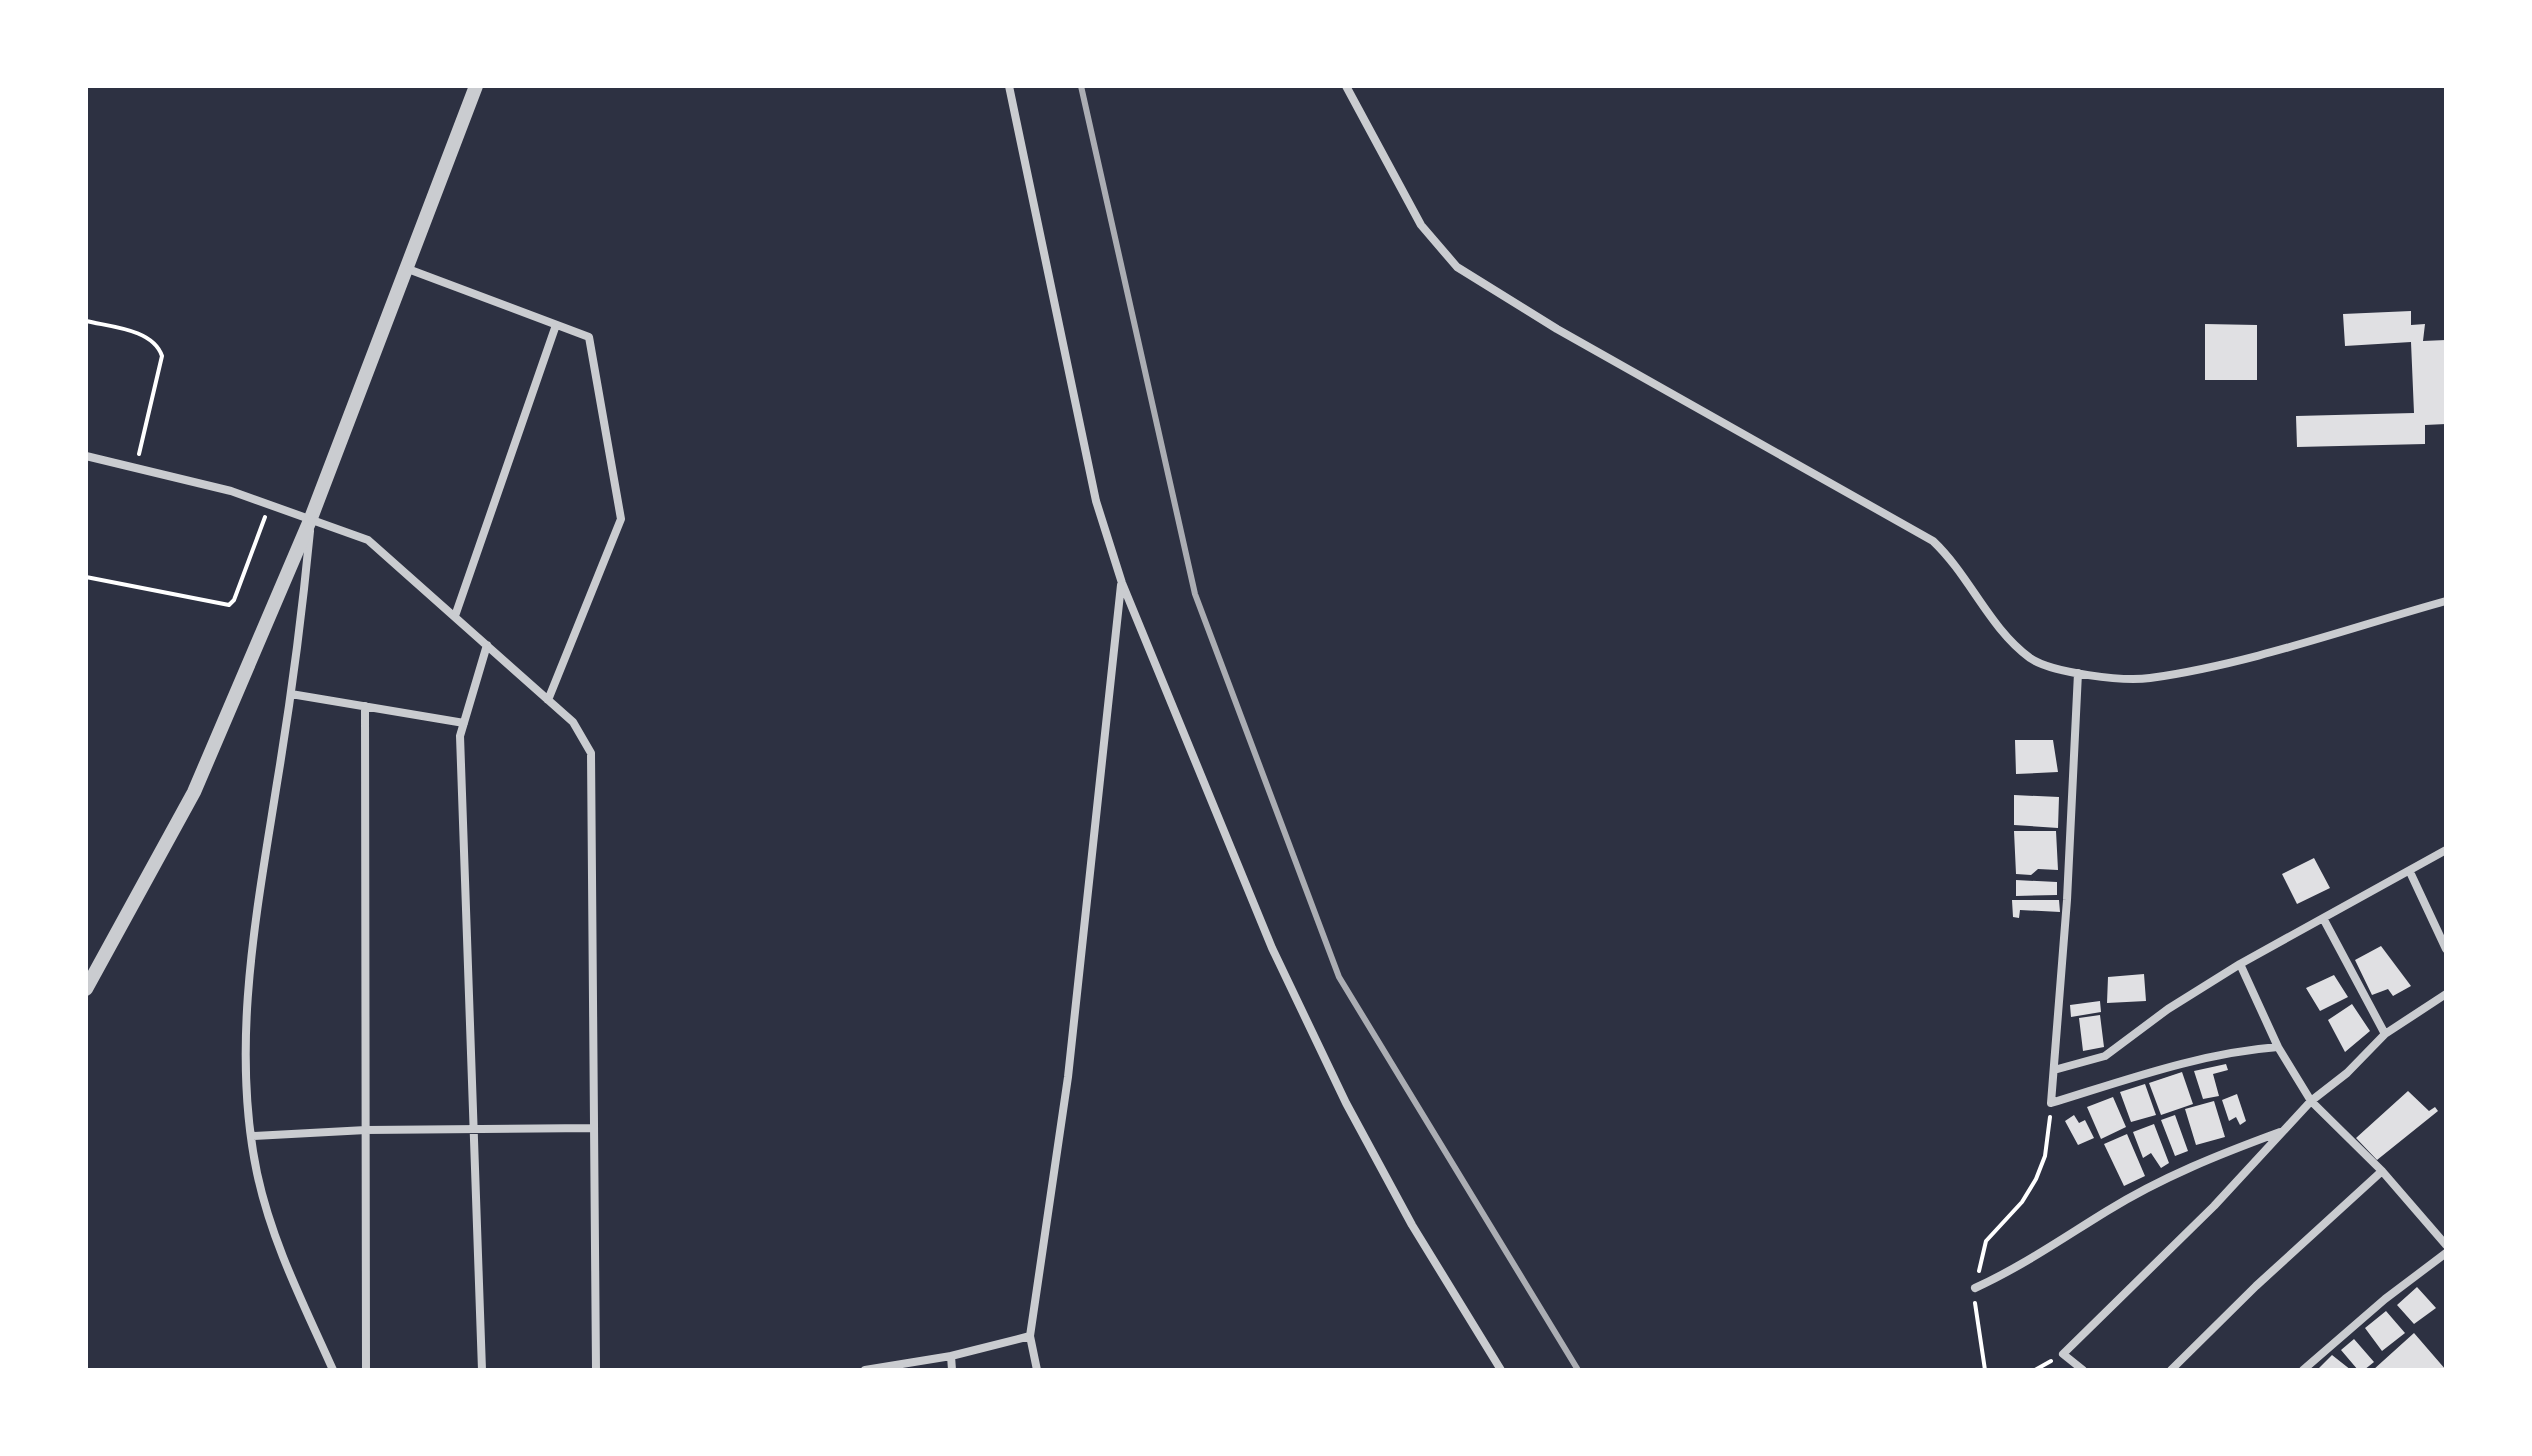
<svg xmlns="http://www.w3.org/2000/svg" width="2532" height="1456" font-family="'Space Grotesk',sans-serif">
  <rect width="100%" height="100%" fill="#2d3142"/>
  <path fill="#e0e0e3" d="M2411,311V325L2425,324L2423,341L2446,340V424L2425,425V444L2297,447L2296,416L2414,413L2411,342L2345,346L2343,314Z
    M2205,324L2257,325V380H2205Z
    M2015,740H2053L2058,772L2016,774Z
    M2014,795L2059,797L2058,828L2014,825Z
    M2014,831H2056L2058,870L2038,869L2031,875L2016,874Z
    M2314,858L2330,888L2297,904L2282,874Z
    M2016,880L2057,882V895L2016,896Z
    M2012,900H2059L2060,912L2020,910L2019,918L2013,917Z
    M2381,946L2411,986L2393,996L2388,989L2372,995L2355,960Z
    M2144,974L2146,1001L2107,1003L2108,977Z
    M2334,975L2348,997L2320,1011L2306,988Z
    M2100,1001L2101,1012L2071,1017L2070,1005Z
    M2352,1004L2370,1031L2345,1052L2328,1020Z
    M2100,1015L2104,1047L2083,1051L2079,1018Z
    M2226,1064L2228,1070L2213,1074L2219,1096L2203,1099L2194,1071Z
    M2182,1072L2193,1104L2161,1115L2149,1083Z
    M2145,1084L2156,1115L2131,1122L2120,1092Z
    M2408,1091L2429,1111L2435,1107L2438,1111L2377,1160L2356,1138Z
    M2237,1094L2246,1121L2240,1125L2236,1117L2229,1121L2222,1100Z
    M2113,1097L2126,1127L2101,1139L2087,1107Z
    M2214,1101L2225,1137L2196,1145L2185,1109Z
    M2074,1115L2079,1123L2085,1120L2094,1138L2078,1145L2065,1121Z
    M2175,1115L2188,1151L2175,1156L2161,1120Z
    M2154,1124L2169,1163L2161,1168L2151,1153L2143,1158L2133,1132Z
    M2127,1134L2145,1176L2124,1186L2104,1144Z
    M2417,1287L2436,1308L2414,1324L2397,1305Z
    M2386,1311L2405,1333L2382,1351L2365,1328Z
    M2414,1333L2446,1370H2373Z
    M2354,1339L2374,1362L2364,1370H2358L2341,1350Z
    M2332,1355L2351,1370H2317Z"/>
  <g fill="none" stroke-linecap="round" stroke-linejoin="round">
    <path stroke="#fff" stroke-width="4" d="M86,321C111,327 153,329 162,356L139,454
      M86,577L229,605L234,600L265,517
      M1979,1271L1986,1241L2022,1202L2036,1179L2045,1156L2050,1117
      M1975,1303L1985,1370
      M2035,1370L2051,1361"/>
    <path stroke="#caccd0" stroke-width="8" d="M1009,86L1096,501L1122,583L1272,948L1346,1103L1412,1225L1501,1370
      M1346,86L1421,225L1457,267L1557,329L1933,541C1970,576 1989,628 2030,658C2052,673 2124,682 2150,678C2250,664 2349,628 2446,601
      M408,269L589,337L621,519L548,700
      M86,456L231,491L368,540L573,722L591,753L596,1370
      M310,531C302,615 291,699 277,783C257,910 230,1044 257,1173C272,1243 304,1305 333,1370
      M455,616L556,325
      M2078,673L2067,900L2051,1103C2126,1080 2200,1053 2278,1047
      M291,694L464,723
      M365,706L366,1370
      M2410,872L2446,949
      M2323,918L2385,1034
      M2240,964L2278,1047L2311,1101L2382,1171L2446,1245
      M2054,1070L2105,1056L2168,1009L2240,964L2446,850
      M253,1136L366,1130L594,1128
      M1975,1288C2023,1266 2063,1238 2107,1211C2162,1177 2220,1154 2280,1132
      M951,1356L1030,1336
      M482,1370L460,736L487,645
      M865,1370L951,1356L952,1370
      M1037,1370L1030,1336L1068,1077L1121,585
      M2083,1370L2063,1354L2214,1206L2311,1101L2347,1073L2385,1034L2446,994
      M2171,1370L2256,1286L2382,1171
      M2303,1370L2385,1299L2446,1253"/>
    <path stroke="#caccd0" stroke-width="14" d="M86,989L194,792L311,518L476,86"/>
    <path stroke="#abadb3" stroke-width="6" d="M1081,86L1195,594L1339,977L1578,1370"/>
  </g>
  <rect width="2532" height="1456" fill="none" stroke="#ffffff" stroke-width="176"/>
</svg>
